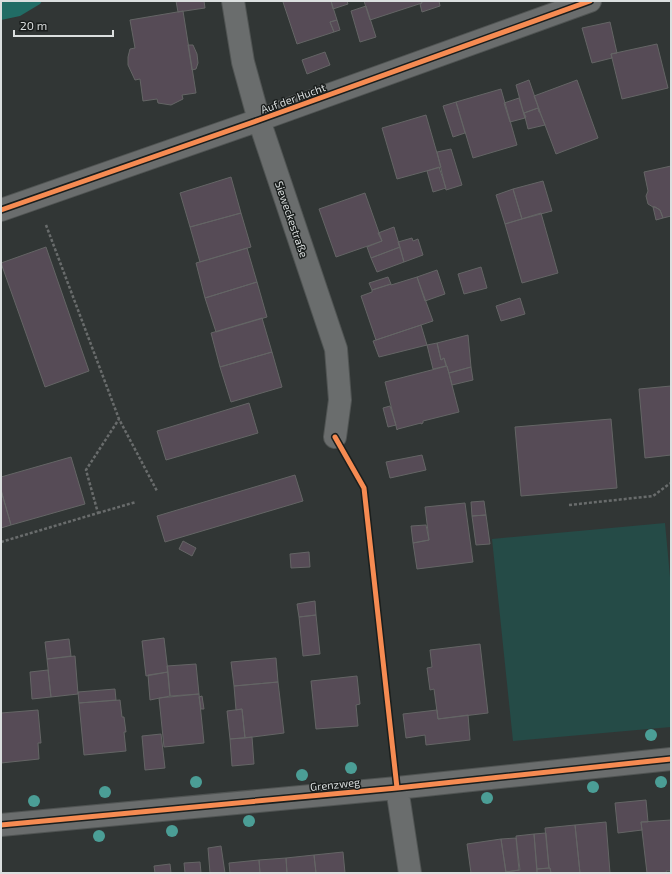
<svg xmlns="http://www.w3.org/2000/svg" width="672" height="874" font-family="'Exo 2',sans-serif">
  <rect width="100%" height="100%" fill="#313635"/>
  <path fill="#254b47" d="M665,523L671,588V727L513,741L492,539Z"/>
  <path fill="#216c65" d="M1,1H42L40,4L20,16L1,20Z"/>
  <path fill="#564b56" stroke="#646565" d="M176,1H204L205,8L178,12Z
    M285,1H331L337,20L330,22L334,32L297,44L283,2Z
    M331,1H347L348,4L333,9Z
    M364,1H421L422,3L370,20Z
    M421,1H439L440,6L422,12L420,4L422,3Z
    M366,6L376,37L360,42L351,11Z
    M183,11L196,93L182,95L183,99L171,105L158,103L157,99L143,101L140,79L135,80L128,65V57L130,49L135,48L130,20Z
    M337,20L340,30L334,32L330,22Z
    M610,22L617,53L611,54L612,58L592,63L582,28Z
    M657,44L668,88L622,99L611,54Z
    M188,45H193L197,54L198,63L196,69L192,70Z
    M325,52L330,65L307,74L302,60Z
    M529,80L540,112H539L538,108L524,113L526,117L525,118L516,85Z
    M577,80L598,138L556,154L534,96Z
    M501,89L517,145L473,158L456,102Z
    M519,98L525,118L510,122L504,103Z
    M456,102L465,133L453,137L443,106Z
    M538,108L545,125L528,129L524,113Z
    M426,115L441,167L397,179L382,128Z
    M451,149L462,185L446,190L437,152Z
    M671,166V216L663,218L660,210L655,207H653L648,204L646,196L648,191L644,172Z
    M439,167L446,188L433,192L427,171Z
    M231,177L241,213L190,227L180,193Z
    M543,181L552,211L522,219L513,189Z
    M513,189L522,219L505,224L496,195Z
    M365,193L382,241L336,257L319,209Z
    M653,207H655L660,210L663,218L656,220Z
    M241,213L251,247L200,262L190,227Z
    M541,213L558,273L522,283L505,224Z
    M394,227L400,247L371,258L367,247L382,241L378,233Z
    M412,238L413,241L418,239L423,255L404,262L398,242Z
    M46,247L89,371L45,387L1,263Z
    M400,247L404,262L377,272L371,258Z
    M247,248L257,282L205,298L196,263Z
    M481,267L487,288L464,294L458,274Z
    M437,270L445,294L425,301L417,277Z
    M388,277L391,284L372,290L369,283Z
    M417,277L433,321L376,340L361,296L372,292V290L391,284V285Z
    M257,282L267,317L216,332L205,298Z
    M520,298L525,314L501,321L496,306Z
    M262,318L272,352L220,367L211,333Z
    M421,325L427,345L379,357L373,341Z
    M468,335L471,367L449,373L444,358L441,360L437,343Z
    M437,343L441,360L444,358L446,366L433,369L427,345Z
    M272,352L282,387L231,402L220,367Z
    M447,366L459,412L423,421V423L421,424V423L398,429L397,430L385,382Z
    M471,367L473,380L452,385L449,373Z
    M671,386V455L645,458L639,389Z
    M249,403L258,433L166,460L157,431Z
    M390,406L396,425L388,427L383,408Z
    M611,419L617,488L521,496L515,427Z
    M422,455L426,470L390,478L386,462Z
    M71,457L85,504L11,525L1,490V477Z
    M295,475L303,501L165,542L157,516Z
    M1,490L11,525L1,528Z
    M484,501L486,515L472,516L471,502Z
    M465,503L473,562L417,569L413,543L429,540L425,507Z
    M486,515L490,544L476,545L472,516Z
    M426,525L429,540L413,543L411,526Z
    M183,541L196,548L192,556L179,549Z
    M309,552L310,567L291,568L290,554Z
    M315,601L316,615L299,617L297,604Z
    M316,615L320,654L303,656L299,617Z
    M164,638L168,672L146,676L142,641Z
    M69,639L71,656L47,659L45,642Z
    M480,644L488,713L438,719L434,689L430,690L427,668L432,667L430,650Z
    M75,656L78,694L51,697L47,659Z
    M276,658L278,682L234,686L231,662Z
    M196,664L199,694L170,696L167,666Z
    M48,670L51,697L32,699L30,672Z
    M168,672L170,696L150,700L148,675Z
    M357,676L360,704L356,705L358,726L316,729L311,681Z
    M278,682L284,733L245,738L242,709L236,710L234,686Z
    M115,689L116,700L79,703L78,692Z
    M199,694L204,743L164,747L159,698Z
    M202,696L204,709H201L199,697Z
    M120,700L122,717H124L126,732H124L126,751L84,755L79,703Z
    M242,709L245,738L230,739L227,711Z
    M38,710L41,743H38L39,759L1,763V713Z
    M437,710L438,719L468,715L470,740L426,745L425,735L406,738L403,714Z
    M161,734L165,768L145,770L142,736Z
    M252,737L254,764L232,766L230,739Z
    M646,800L648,822H641L642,830L618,833L615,803Z
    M671,820V871H666L667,873H647L641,822Z
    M606,822L610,873H580L575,825Z
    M575,825L580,873H551L550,868H549L545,828Z
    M546,833L549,868L537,869L534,834Z
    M534,834L537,873H506V872L520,870L516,836Z
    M516,838L519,870L506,872L501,839Z
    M501,839L506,873H471L467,844Z
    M221,846L225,873H210L208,848Z
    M343,852L345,873H316L314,855Z
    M314,855L316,873H287L286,858Z
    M286,858L287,873H260L259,860Z
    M259,860L260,873H230L229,863Z
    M200,862L201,873H185L184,863Z
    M170,864L171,873H155L154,866Z
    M550,868L551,873H537V869Z"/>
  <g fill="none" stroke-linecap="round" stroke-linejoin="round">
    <g stroke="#505453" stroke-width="24">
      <path id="street" d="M233,1L243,62L259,120L336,349L340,400L335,437
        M1,210L259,120L590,1
        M397,788L410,873
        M1,825L397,788L671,759"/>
    </g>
    <path stroke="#696c6c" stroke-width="2.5" stroke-dasharray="3 2" stroke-linecap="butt" d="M46,225L119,419L157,491
      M569,505L653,496L669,484L671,483
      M98,513L136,502
      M1,542L98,513L86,470L119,419"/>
    <use href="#street" stroke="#6a6d6d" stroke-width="22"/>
    <g stroke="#1a1e1d" stroke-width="8">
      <path id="cycleway" d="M1,210L259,120L590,1
        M335,437L364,488L397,788
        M1,825L397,788L671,759"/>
    </g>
    <use href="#cycleway" stroke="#f68b52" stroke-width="5"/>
  </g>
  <g fill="#4b9e96">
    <circle cx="651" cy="735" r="6"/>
    <circle cx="351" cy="768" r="6"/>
    <circle cx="302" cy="775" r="6"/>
    <circle cx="196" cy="782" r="6"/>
    <circle cx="661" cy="782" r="6"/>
    <circle cx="593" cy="787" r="6"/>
    <circle cx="105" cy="792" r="6"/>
    <circle cx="487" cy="798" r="6"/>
    <circle cx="34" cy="801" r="6"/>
    <circle cx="249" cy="821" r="6"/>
    <circle cx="172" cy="831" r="6"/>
    <circle cx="99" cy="836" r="6"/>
  </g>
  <g text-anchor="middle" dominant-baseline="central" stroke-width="3" stroke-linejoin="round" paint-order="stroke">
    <g font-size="11" fill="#dbdfdf" stroke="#1a1e1d">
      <text transform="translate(293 98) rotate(-20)">Auf der Hucht</text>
      <text transform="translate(292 219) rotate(71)">Sieweckestraße</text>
      <text transform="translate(335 784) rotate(-6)">Grenzweg</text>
    </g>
  </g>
  <rect width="672" height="874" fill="none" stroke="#dbdfdf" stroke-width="4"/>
  <path d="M14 30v6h99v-6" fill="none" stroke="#dbdfdf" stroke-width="2"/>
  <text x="20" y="30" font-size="12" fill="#dbdfdf" stroke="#1a1e1d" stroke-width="3" paint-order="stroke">20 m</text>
</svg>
